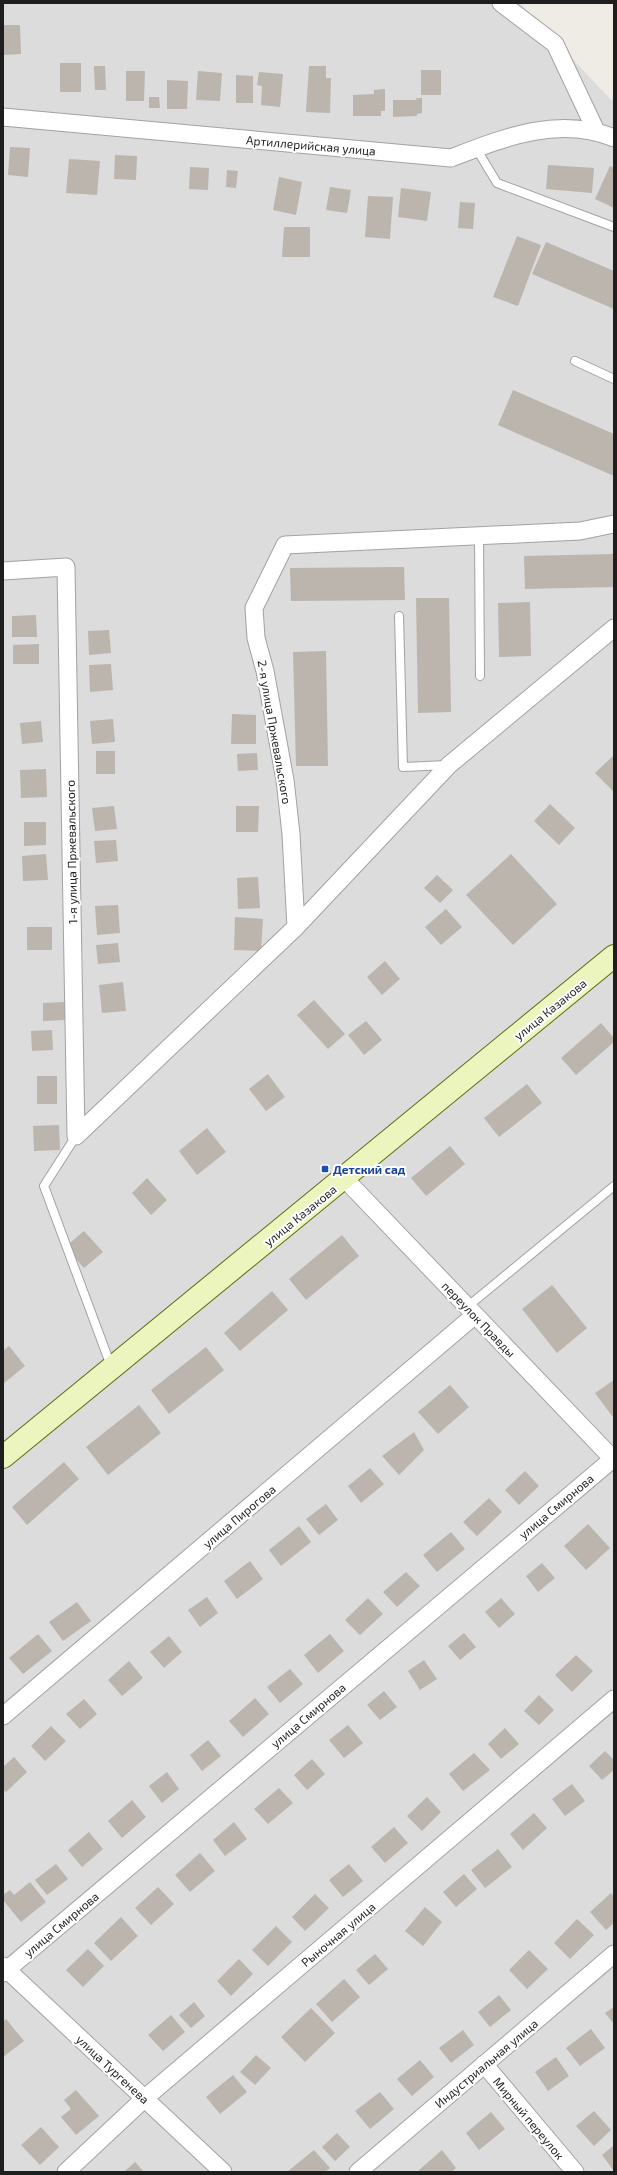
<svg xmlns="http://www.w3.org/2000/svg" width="617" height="2175" font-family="'Exo 2',sans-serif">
  <rect width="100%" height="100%" fill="#efece5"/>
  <path fill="#dcdcdc" d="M3,3H520L612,101L614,95V2172H3Z"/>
  <path fill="#bbb5ae" d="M3,25H20L21,54L3,55Z
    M60,63H81V92H60Z
    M94,66H105L106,90H95Z
    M309,66H326V78H331L330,113L306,112Z
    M421,70H441V95H421Z
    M126,71H145L144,101H126Z
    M198,71L222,73L220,101L196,100Z
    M259,72L283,74L280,107L261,105L262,86L257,85Z
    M236,75L253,76V103H236Z
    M167,80L188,81L187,109H167Z
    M385,89V111H381V116H353V95L374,94V90Z
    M149,97H159L160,108H149Z
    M416,98H422V113L417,114V116L393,117V100H417Z
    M10,147L30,148L28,177L8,175Z
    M115,155L137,156L136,180L114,179Z
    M69,159L100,161L97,195L66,193Z
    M548,165L594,168L592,193L546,189Z
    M610,166L614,168V208L595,199Z
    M190,167L209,168L208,190L189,189Z
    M227,170L238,171L236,188L226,187Z
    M279,177L302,182L296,215L273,210Z
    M330,187L351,190L347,213L326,210Z
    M401,188L431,192L427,221L398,217Z
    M368,196L393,197L390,239L365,237Z
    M460,202L475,203L473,229L458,228Z
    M284,227H310V257H282Z
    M517,236L541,245L518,306L493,297Z
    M546,242L614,271V309L532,274Z
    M513,390L614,434V476L498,425Z
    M614,554V587L525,589L524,556Z
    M404,567L405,600L291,601L290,568Z
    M416,598H449L451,712L418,713Z
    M530,602L531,656L499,657L498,603Z
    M36,615L37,637H12V616Z
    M109,630L111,653L89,655L88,631Z
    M39,644V664H13V645Z
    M326,651L328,766H296L293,652Z
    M111,664L113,690L90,692L89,665Z
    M232,714L256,715V744H231Z
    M113,719L115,742L92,744L90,721Z
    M41,721L43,742L22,744L20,723Z
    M96,751H115V774H96Z
    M257,753L258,770L238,771L237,754Z
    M614,755V789L613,791L595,773Z
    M46,769L47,797L21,798L20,770Z
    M550,804L575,828L559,845L534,821Z
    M114,806L117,829L95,831L92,808Z
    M236,806H259L258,832H236Z
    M24,822H46V845L24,846Z
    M116,840L118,861L96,863L94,841Z
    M46,854L48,880L23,881L22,856Z
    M511,854L557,904L513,945L466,895Z
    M437,875L453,890L440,903L424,888Z
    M258,877L260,908L238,909L237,878Z
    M118,905L120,933L97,935L95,906Z
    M446,909L462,927L441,945L425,927Z
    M235,917L263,919L261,951L234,950Z
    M27,927H52V950H27Z
    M118,943L120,962L98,964L96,945Z
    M385,961L400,979L382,995L367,977Z
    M123,982L126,1011L102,1013L99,985Z
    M314,1000L345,1034L328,1049L297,1015Z
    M65,1002L66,1020L43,1021V1003Z
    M366,1021L382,1040L364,1055L348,1035Z
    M601,1023L614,1038V1042L576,1075L561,1058Z
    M52,1030L53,1050L32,1051L31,1031Z
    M268,1074L285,1097L266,1111L249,1089Z
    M37,1076H57V1104H37Z
    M527,1084L542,1103L499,1137L484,1118Z
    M59,1125L60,1150L34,1151L33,1126Z
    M207,1128L226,1152L197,1175L179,1151Z
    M450,1146L465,1164L426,1196L411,1178Z
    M147,1178L167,1200L151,1215L132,1193Z
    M84,1231L103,1252L84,1268L65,1247Z
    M342,1235L359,1256L306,1300L289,1279Z
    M552,1285L587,1328L557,1353L522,1309Z
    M272,1291L288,1310L240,1351L224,1333Z
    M9,1346L25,1366L3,1384V1351Z
    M206,1347L224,1370L169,1414L151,1390Z
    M614,1380V1415L612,1416L595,1393Z
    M450,1385L469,1407L438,1434L418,1412Z
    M139,1405L161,1433L108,1475L86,1447Z
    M414,1432L424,1450L399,1475L382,1456Z
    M64,1462L79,1479L27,1525L12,1507Z
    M370,1468L384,1484L361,1503L348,1486Z
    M525,1471L539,1486L519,1505L505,1490Z
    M489,1498L502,1512L477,1536L463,1522Z
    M326,1504L338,1520L319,1535L306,1519Z
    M588,1524L610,1548L586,1570L564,1546Z
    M299,1526L311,1542L281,1566L269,1550Z
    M451,1532L465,1549L437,1572L423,1555Z
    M250,1561L263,1579L237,1599L224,1581Z
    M542,1563L555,1578L538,1592L526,1576Z
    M406,1572L420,1586L397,1607L383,1592Z
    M207,1597L218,1613L200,1627L188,1610Z
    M368,1598L383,1614L360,1635L345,1620Z
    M501,1598L515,1614L499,1628L485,1612Z
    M77,1602L91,1621L63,1641L49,1622Z
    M464,1633L476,1647L460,1660L448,1646Z
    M38,1634L52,1651L23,1674L9,1658Z
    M330,1634L344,1651L318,1673L304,1655Z
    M169,1636L182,1652L164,1668L150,1652Z
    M576,1655L593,1671L572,1692L555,1675Z
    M424,1660L437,1679L420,1690L408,1671Z
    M129,1661L143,1678L122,1696L108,1680Z
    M290,1669L303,1684L280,1703L267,1687Z
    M384,1691L397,1707L380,1720L367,1705Z
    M539,1695L554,1710L539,1725L524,1711Z
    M255,1698L269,1714L243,1737L229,1721Z
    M84,1699L97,1714L80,1729L66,1714Z
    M348,1725L363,1743L344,1758L329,1740Z
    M51,1726L66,1741L45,1761L31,1746Z
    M505,1728L519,1744L501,1759L488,1744Z
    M208,1740L221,1756L202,1771L190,1755Z
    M605,1751L614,1760V1770L602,1780L589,1766Z
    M474,1753L490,1770L463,1791L449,1774Z
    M14,1757L27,1772L6,1792L3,1789V1767Z
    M312,1759L325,1774L307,1790L294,1775Z
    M167,1772L179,1789L162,1803L149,1786Z
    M572,1784L585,1801L565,1816L552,1799Z
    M279,1788L293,1803L268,1824L254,1809Z
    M427,1797L441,1812L422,1831L407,1816Z
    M132,1800L146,1817L122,1838L108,1821Z
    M534,1813L547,1828L523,1850L510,1834Z
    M234,1822L247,1839L225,1856L213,1840Z
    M394,1827L408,1843L385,1863L371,1847Z
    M89,1832L103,1849L82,1867L68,1850Z
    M498,1849L512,1867L485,1888L471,1870Z
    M200,1853L215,1871L190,1892L175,1875Z
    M56,1864L68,1879L47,1895L35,1880Z
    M349,1864L363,1881L343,1897L329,1880Z
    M464,1874L477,1889L456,1907L443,1892Z
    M30,1882L46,1902L21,1922L3,1900V1895L10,1890L14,1895Z
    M158,1887L174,1904L151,1925L135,1908Z
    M611,1893L614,1897V1923L606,1930L590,1912Z
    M315,1894L329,1908L305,1931L292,1917Z
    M425,1907L442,1922L423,1946L405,1931Z
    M121,1917L138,1936L111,1961L94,1943Z
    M577,1919L594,1935L570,1959L554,1943Z
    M276,1926L292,1942L268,1966L252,1950Z
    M88,1949L104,1966L83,1987L66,1970Z
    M529,1950L548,1969L527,1989L509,1970Z
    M375,1954L388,1969L369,1985L356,1970Z
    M239,1959L253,1974L231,1996L217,1981Z
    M344,1979L360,1997L332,2022L316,2004Z
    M499,1995L511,2010L490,2027L478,2012Z
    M194,2002L205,2016L191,2028L179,2015Z
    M614,2007V2024L605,2013Z
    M311,2008L335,2033L305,2062L281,2037Z
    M171,2015L185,2032L163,2051L148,2035Z
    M6,2019L24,2041L3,2057V2022Z
    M591,2029L605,2048L580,2066L566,2048Z
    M463,2030L474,2045L451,2063L439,2048Z
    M256,2055L271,2068L255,2085L240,2072Z
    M556,2057L569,2076L548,2091L535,2072Z
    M420,2060L434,2077L412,2096L397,2079Z
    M233,2075L247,2092L220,2114L206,2097Z
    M76,2090L99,2116L76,2135L61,2117L71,2109L64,2100Z
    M380,2092L394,2109L370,2129L355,2111Z
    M594,2111L611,2130L594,2146L576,2126Z
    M491,2112L505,2129L479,2150L466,2133Z
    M41,2127L59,2147L40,2165L21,2145Z
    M337,2133L350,2147L335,2161L322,2147Z
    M614,2145V2171L602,2155Z
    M314,2150L330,2168L325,2172H287Z
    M442,2150L456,2168L451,2172H420L419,2170Z
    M135,2162L144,2172H124Z"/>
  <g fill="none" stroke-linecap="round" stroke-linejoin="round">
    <g stroke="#a2a2a2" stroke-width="10">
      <path id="lane" d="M476,148L497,183L614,227
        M575,361L614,379
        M479,536L480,676
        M399,616L403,767L448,765
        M76,1136L44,1186L111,1366
        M467,1307L614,1186"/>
    </g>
    <g stroke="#a2a2a2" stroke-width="19">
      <path id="street" d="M501,3L555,44L596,131
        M3,117L451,158C503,138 559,115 614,138
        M3,571L66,567L76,1136
        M296,927L291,834L285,780L265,671L256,638L254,608L285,545L580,531L614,524
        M76,1136L296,927L449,765L614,628
        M344,1178L614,1460
        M3,1716L475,1315
        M3,1966L223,2172
        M3,1973L614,1458
        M484,2064L575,2172
        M66,2172L145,2098L614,1699
        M358,2172L614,1954"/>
    </g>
    <g stroke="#596e0d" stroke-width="24">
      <path id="secondary" d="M3,1457L614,956"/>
    </g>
    <use href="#lane" stroke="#fff" stroke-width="8"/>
    <use href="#street" stroke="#fff" stroke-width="17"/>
    <use href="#secondary" stroke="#ecf5bd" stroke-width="22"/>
  </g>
  <rect fill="#1a4fb4" stroke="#fff" stroke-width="1.5" x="321" y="1165" width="8" height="8" rx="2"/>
  <g text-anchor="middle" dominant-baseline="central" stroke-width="4" stroke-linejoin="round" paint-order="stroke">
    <g font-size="12" fill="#1e1e1e" stroke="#fff">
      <text transform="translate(311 145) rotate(5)">Артиллерийская улица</text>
      <text transform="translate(275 732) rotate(80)">2-я улица Пржевальского</text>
      <text transform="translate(71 852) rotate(-91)">1-я улица Пржевальского</text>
      <text transform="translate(550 1009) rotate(-39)">улица Казакова</text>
      <text transform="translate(300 1215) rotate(-39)">улица Казакова</text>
      <text transform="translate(479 1319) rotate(46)">переулок Правды</text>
      <text transform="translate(556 1506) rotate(-40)">улица Смирнова</text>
      <text transform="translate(239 1516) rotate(-40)">улица Пирогова</text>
      <text transform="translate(308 1715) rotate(-40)">улица Смирнова</text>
      <text transform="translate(61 1924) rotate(-40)">улица Смирнова</text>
      <text transform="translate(338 1934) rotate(-40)">Рыночная улица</text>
      <text transform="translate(486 2063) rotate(-40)">Индустриальная улица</text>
      <text transform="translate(113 2069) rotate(43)">улица Тургенева</text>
      <text transform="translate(529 2118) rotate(50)">Мирный переулок</text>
    </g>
    <g font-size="12" font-weight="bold" fill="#164399" stroke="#fff" text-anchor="start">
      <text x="333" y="1169">Детский сад</text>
    </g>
  </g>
  <rect width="617" height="2175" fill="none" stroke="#1e1e1e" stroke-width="8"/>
</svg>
